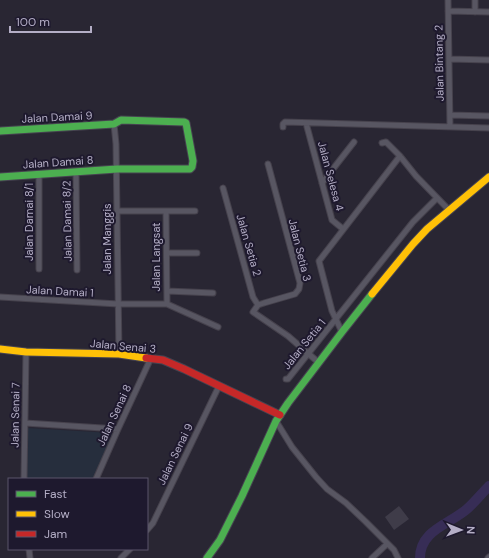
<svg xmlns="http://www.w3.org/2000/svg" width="489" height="558" font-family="'DM Sans',sans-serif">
  <rect width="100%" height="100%" fill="#292633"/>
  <path fill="#262e3d" d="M27,428L112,433H115L93,479H26Z"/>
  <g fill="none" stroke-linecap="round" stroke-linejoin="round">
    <path stroke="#372d56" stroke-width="10" d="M420,558C420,530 450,524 467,509C475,502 482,493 489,486"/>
  </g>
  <path fill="#3f3c49" d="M399,506L409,519L394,530L385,517Z"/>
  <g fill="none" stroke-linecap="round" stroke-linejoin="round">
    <g stroke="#46424d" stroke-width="7">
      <path id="street" d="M448,0L450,127
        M448,11L489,12
        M475,12V0
        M449,59L489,60
        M450,115L489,116
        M306,123L332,220L343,229
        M114,124L116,144L119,354
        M283,127V124L285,122L489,128
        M382,143L386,142L400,156L416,176L449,210
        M268,164L300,283L299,289L295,294L264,303L258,305L253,312L288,336L318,362
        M76,172L77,270
        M39,174V269
        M322,183L354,142
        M223,188L253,297L258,305
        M117,211H195
        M166,211L167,304
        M167,253H197
        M167,291L213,293
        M0,297L118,304H167L218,327
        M342,332L332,311L319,261L400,156
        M286,379H288L413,222L437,198
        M276,421L292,447L316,477L327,489L346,503L366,522L394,550L398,558
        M25,423L118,429
        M24,479L26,352
        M96,479L118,429L151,358
        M147,530L153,523L219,386
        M29,549L30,558
        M121,558L130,549
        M372,558L387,544
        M488,558L489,557"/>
    </g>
    <g stroke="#464350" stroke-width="9">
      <path id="fast" d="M0,131L114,124L121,120L184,122L186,123L193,161L192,167L190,169H117L0,177
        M207,558L220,540L242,496L276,421L288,403L342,332L372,294"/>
    </g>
    <g stroke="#464350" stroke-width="9">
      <path id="slow" d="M372,294L413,244L427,229L489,177
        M0,349L26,352L119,354L146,358"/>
    </g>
    <g stroke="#464350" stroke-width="9">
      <path id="jam" d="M146,358L163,360L184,369L280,415"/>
    </g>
    <use href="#street" stroke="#585662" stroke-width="5"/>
    <use href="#fast" stroke="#4caf50" stroke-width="7"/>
    <use href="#slow" stroke="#ffc107" stroke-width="7"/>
    <use href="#jam" stroke="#c62828" stroke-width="7"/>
  </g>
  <g text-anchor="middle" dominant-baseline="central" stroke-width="4" stroke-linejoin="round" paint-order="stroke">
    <g font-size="11" fill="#b4aec6" stroke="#1e192e">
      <text transform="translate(439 63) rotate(-91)">Jalan Bintang 2</text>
      <text transform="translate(57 117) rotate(-3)">Jalan Damai 9</text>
      <text transform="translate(58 162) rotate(-4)">Jalan Damai 8</text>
      <text transform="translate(331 176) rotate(75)">Jalan Selesa 4</text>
      <text transform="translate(67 221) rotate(-91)">Jalan Damai 8/2</text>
      <text transform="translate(29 222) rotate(-90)">Jalan Damai 8/1</text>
      <text transform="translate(107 239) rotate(-90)">Jalan Manggis</text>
      <text transform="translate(249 245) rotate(74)">Jalan Setia 2</text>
      <text transform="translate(300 250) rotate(76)">Jalan Setia 3</text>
      <text transform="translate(156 257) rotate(-90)">Jalan Langsat</text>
      <text transform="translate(60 291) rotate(3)">Jalan Damai 1</text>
      <text transform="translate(304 344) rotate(-51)">Jalan Setia 1</text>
      <text transform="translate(123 346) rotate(5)">Jalan Senai 3</text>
      <text transform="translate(15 415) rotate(-89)">Jalan Senai 7</text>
      <text transform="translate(114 415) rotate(-65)">Jalan Senai 8</text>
      <text transform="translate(175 454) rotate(-64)">Jalan Senai 9</text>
    </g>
  </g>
  <rect x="8" y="478" width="140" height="72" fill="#1e192e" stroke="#5a556b"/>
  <rect x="16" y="491" width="20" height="6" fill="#4caf50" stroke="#5a556b"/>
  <text x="44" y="498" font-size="12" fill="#b4aec6">Fast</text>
  <rect x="16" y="511" width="20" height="6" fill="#ffc107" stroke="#5a556b"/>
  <text x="44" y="518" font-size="12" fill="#b4aec6">Slow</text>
  <rect x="16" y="531" width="20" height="6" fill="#c62828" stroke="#5a556b"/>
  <text x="44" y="538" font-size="12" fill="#b4aec6">Jam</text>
  <g transform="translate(461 530) rotate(91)" stroke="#1e192e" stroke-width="3" paint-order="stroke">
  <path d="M0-3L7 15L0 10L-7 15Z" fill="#b4aec6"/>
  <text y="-6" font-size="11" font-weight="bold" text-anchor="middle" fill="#b4aec6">N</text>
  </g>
  <path d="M10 26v6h81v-6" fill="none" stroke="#b4aec6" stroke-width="2"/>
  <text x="16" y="26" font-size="12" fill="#b4aec6" stroke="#1e192e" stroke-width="3" paint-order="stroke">100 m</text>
</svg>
